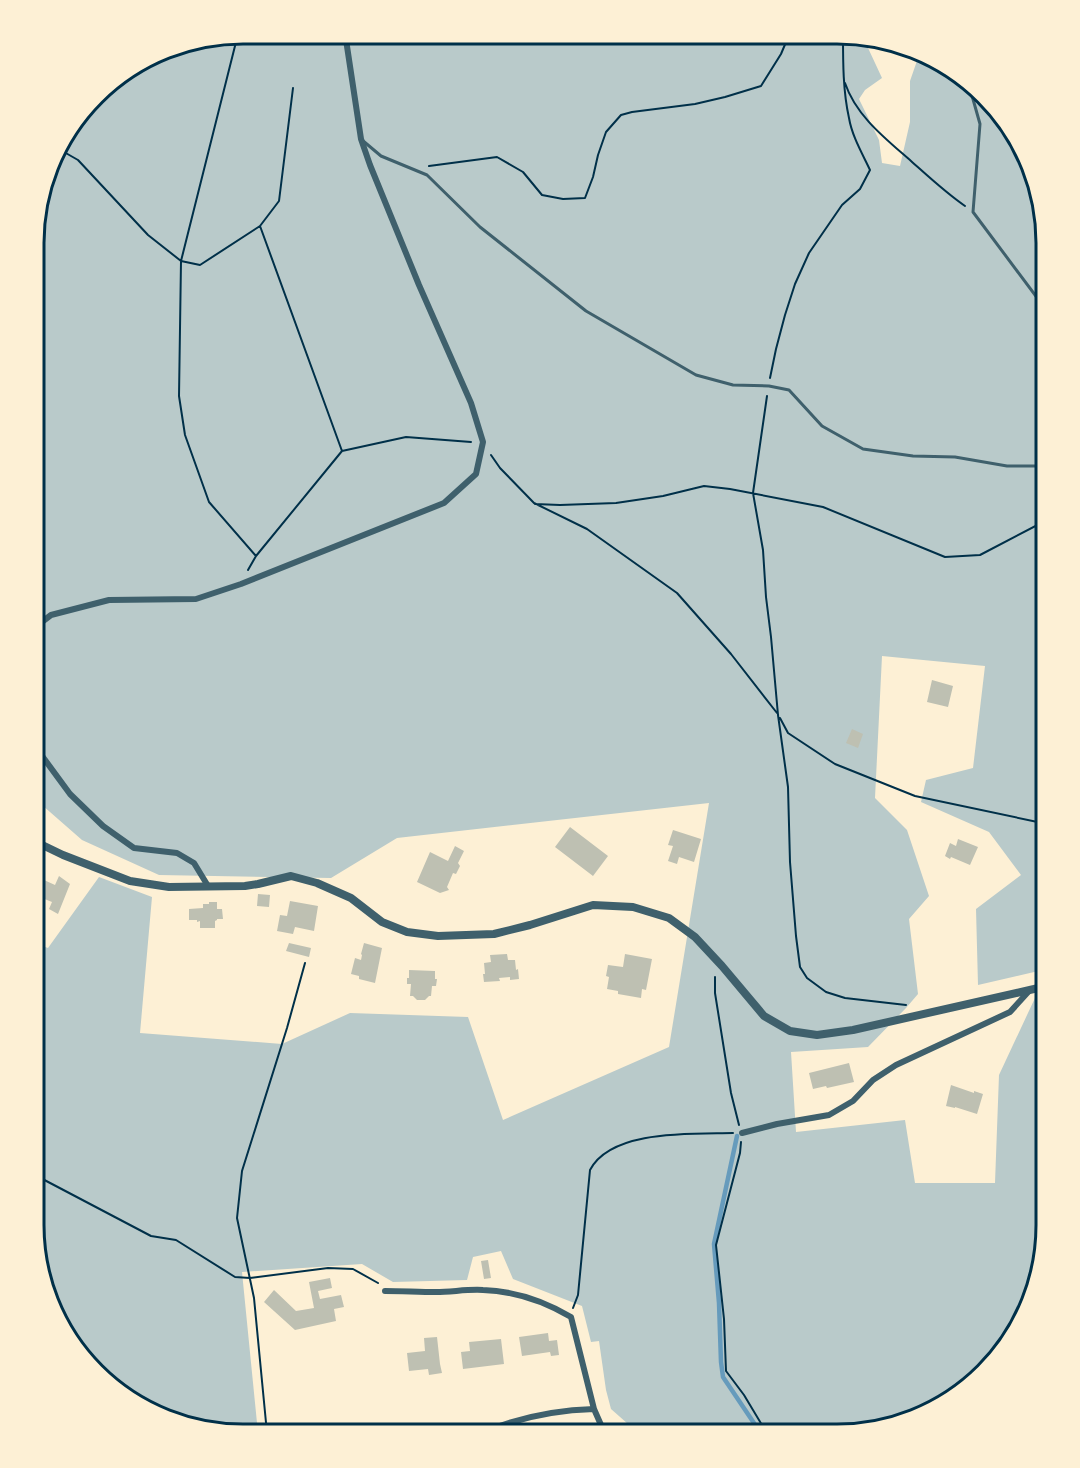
<svg xmlns="http://www.w3.org/2000/svg" width="1080" height="1468" font-family="'IBM Plex Serif',serif">
  <rect width="100%" height="100%" fill="#fdf0d5"/>
  <path fill="#b9caca" d="M242,33L862,35L882,78L865,90L859,99L879,140L882,163L900,166L910,122V81L919,55L954,68L1025,149L1047,242V969L978,985L976,909L1021,875L989,832L921,802L926,780L973,768L985,666L882,656L875,798L907,830L929,896L909,919L918,994L906,1008L868,1047L791,1052L796,1132L905,1120L915,1183H995L999,1075L1035,998L1047,995V1240L1012,1342L931,1413L838,1435L661,1434L628,1424L611,1409L606,1390L599,1341L591,1342L582,1306L513,1279L501,1251L473,1257L467,1280L393,1282L362,1264L242,1272L258,1433H215L126,1400L55,1319L33,1226L34,943L48,948L99,877L152,897L140,1033L282,1044L350,1013L468,1017L503,1120L669,1047L709,803L397,838L331,878L159,875L82,840L34,798L35,214L61,138L104,85L175,44Z"/>
  <g fill="none" stroke-linecap="round" stroke-linejoin="round">
    <path stroke="#669bbc" stroke-width="4.5" d="M737,1136L714,1244L719,1303L721,1362L723,1377L762,1435"/>
  </g>
  <path fill="#bec0b2" d="M932,680L953,686L948,707L927,702Z
    M852,729L863,734L858,748L846,743Z
    M570,827L608,856L593,876L555,847Z
    M673,830L701,839L694,862L679,857L677,864L668,861L673,846L668,845Z
    M958,839L978,847L970,865L951,857L950,859L945,856L950,843L956,846Z
    M455,846L464,851L458,863L460,866L456,874L453,873L447,887L449,890L440,893L417,882L430,852L448,861Z
    M59,876L70,884L58,914L49,909L52,902L37,896L44,880L55,885Z
    M258,894L270,895L269,907L257,906Z
    M290,901L318,906L314,931L295,927L293,934L277,931L280,915L287,916Z
    M209,902H217V909H222L223,919H217V920L215,921V928H200V921L197,922V920H189V909L203,908V904H209Z
    M289,943L311,948L309,957L286,951Z
    M364,943L382,948L375,983L359,979V976L351,974L355,958L361,960L362,955L361,954Z
    M507,954L508,960H515L516,970L518,969L519,979L510,980V977L499,978L500,981L484,982L483,974H485L484,963L491,962L490,955Z
    M625,954L652,959L646,990L642,989L641,998L618,994V991L607,989L609,977L606,976L608,965L623,967Z
    M409,970L435,971V979H437L436,986H432L431,996H429L425,1000H417L413,996H410L411,984H407V978H409Z
    M849,1063L854,1082L827,1088L826,1086L813,1089L809,1073Z
    M951,1085L974,1093V1091L983,1094L977,1114L955,1107V1108L946,1106Z
    M488,1260L491,1278L484,1279L481,1261Z
    M330,1278L332,1288L318,1291L320,1299L341,1295L344,1307L334,1309L336,1321L295,1330L264,1302L274,1290L296,1311L314,1308L309,1282Z
    M548,1333L549,1341L557,1340L559,1355L551,1356L550,1352L522,1356L519,1337Z
    M437,1337L440,1364L442,1373L429,1375L428,1369L409,1371L407,1353L425,1351L424,1338Z
    M501,1339L504,1364L463,1369L461,1352L470,1351L469,1342Z"/>
  <g fill="none" stroke-linecap="round" stroke-linejoin="round">
    <path stroke="#003049" stroke-width="2" d="M238,34L181,261L179,396L185,435L209,502L256,556
      M845,83C856,116 886,139 911,161C929,177 946,193 965,206
      M57,148L78,160L148,235L181,261L200,265L260,226L279,201L293,88
      M429,166L497,157L523,172L542,195L563,199L585,198L593,177L598,155L606,132L621,115L632,112L695,104L725,97L761,86L781,54L789,35
      M260,226L342,451
      M770,378L776,349L785,315L795,284L809,253L842,205L860,189L870,170C862,153 852,136 849,118C843,91 843,63 843,35
      M767,396L753,493L763,550L766,597L771,637L778,715L788,787L790,862L796,936L800,967L807,978L826,992L845,998L906,1005
      M491,455L500,468L534,503L587,529L677,593L731,654L777,713
      M535,504L560,505L616,503L663,496L704,486L730,489L823,507L945,557L980,555L1047,520
      M248,570L256,556L342,451L406,437L471,442
      M780,718L788,733L835,764L915,796L1047,824
      M715,977V993L731,1093L739,1125
      M741,1142L740,1153L716,1245L724,1319L726,1371L744,1395L768,1435
      M33,1174L151,1236L176,1240L235,1277L250,1278L328,1268L353,1269L378,1283
      M573,1308L578,1295L590,1170C611,1129 693,1134 733,1133
      M267,1433L254,1298L237,1218L242,1171L287,1028L305,963"/>
    <path stroke="#3f606c" stroke-width="3" d="M969,85L980,124L973,212L1047,311
      M362,140L381,156L427,175L480,227L586,311L696,375L733,385L769,386L789,390L822,426L863,449L913,456L955,457L1007,466H1047"/>
    <path stroke="#3f606c" stroke-width="6" d="M34,628L51,615L109,600L196,599L241,584L444,503L476,474L483,442L471,403L419,285L370,165L361,139L345,33
      M34,745L70,794L103,826L134,848L177,853L194,863L208,886
      M742,1133L777,1124L829,1115L853,1101L873,1080L896,1065L1010,1012L1029,991
      M385,1291C402,1291 419,1292 436,1292C452,1292 467,1289 483,1290C515,1291 544,1301 571,1317L594,1409L605,1434
      M478,1434C514,1419 556,1410 594,1409"/>
    <path stroke="#3f606c" stroke-width="8" d="M34,841L63,855L130,881L169,887L245,886L258,884L291,876L317,883L351,898L382,922L407,932L438,936L494,934L530,925L593,905L633,907L669,918L695,937L722,966L764,1016L790,1031L817,1035L853,1030L1047,986"/>
  </g>
  <path d="M0 0H1080V1468H0ZM243 44H837A199 199 0 0 1 1036 243V1225A199 199 0 0 1 837 1424H243A199 199 0 0 1 44 1225V243A199 199 0 0 1 243 44Z" fill="#fdf0d5" fill-rule="evenodd"/>
  <path fill="none" stroke="#003049" stroke-width="3" d="M243 44H837A199 199 0 0 1 1036 243V1225A199 199 0 0 1 837 1424H243A199 199 0 0 1 44 1225V243A199 199 0 0 1 243 44Z"/>
</svg>
